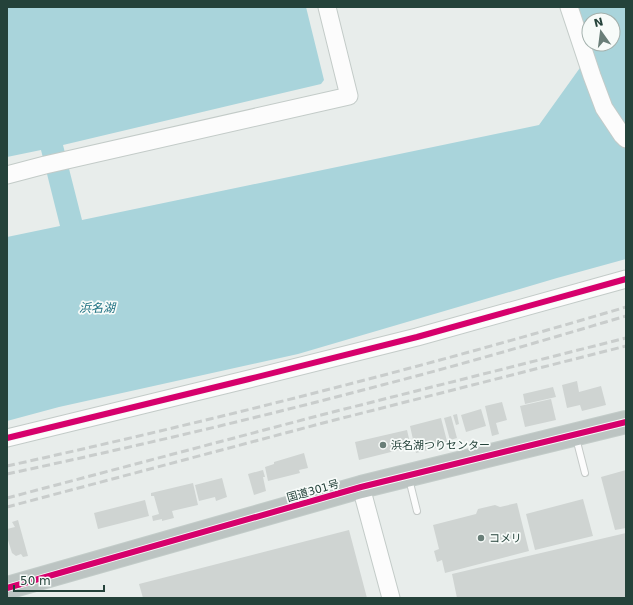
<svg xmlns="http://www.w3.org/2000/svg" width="633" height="605" font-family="'DejaVu Sans','Noto Sans JP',sans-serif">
  <rect width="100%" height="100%" fill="#e8edeb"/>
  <path fill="#a9d4db" d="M7,7H306L324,80L321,84L63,145L82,220L539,125L592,51L590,44H613V20H589V42L577,7H626V259L557,278L298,354L59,407L7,421V237L60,226L41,150L7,157Z"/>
  <path fill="#cfd4d2" d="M577,381L579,392L601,386L606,405L582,411L580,405L567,408L562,385Z
    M553,387L556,397L525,404L523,394Z
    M551,399L556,420L525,427L520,406Z
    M502,402L507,420L496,423L499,434L492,436L485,406Z
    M481,409L486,426L466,432L461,415Z
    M457,414L459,424L456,425L453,415Z
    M451,416L457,438L450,440L444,418Z
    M441,418L448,445L416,453L410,426Z
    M407,430L411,447L359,460L355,442Z
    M304,453L308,468L299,470L300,473L268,481L265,467L274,464V462Z
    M263,470L265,477H263L266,491L254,495L248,474Z
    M626,470V528L615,530L601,477Z
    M222,478L227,497L216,501L215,497L199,501L195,485Z
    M193,483L198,505L172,511L174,518L162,521V519L153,521L152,516L159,514L154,496H151V493Z
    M583,499L593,536L535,550L526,514Z
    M145,500L149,516L98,529L94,513Z
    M517,503L529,551L445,573L442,560L437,562L434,551L439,549L433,525L476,514L478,509L495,505L500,507Z
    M18,520L28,556L23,557L21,554L16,556L12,553L7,537V529L15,527L12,522Z
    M349,530L367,598H143L139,584Z
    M626,533V598H457L452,574Z"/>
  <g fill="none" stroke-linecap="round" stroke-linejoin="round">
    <g stroke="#c5cac8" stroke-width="8">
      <path id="lane" d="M576,438L585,473
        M409,479L417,511"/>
    </g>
    <g stroke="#c3cbc8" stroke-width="19">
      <path id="secondary" d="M569,7L592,76L604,108L622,135L626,139
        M7,175L45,165L349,96L327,7
        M7,438L249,379L417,337L626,279
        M361,487L391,598"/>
    </g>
    <g stroke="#c3ccc9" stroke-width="24">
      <path id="highway" d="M7,588L361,487L626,422"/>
    </g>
    <use href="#lane" stroke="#fcfcfc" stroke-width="6"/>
    <use href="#secondary" stroke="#fcfcfc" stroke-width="17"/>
    <use href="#highway" stroke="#bcc4c2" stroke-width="22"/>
    <path stroke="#c9cdcc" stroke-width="3" stroke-dasharray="8 4" stroke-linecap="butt" d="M7,466C215,420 422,368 626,307
      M7,474C133,447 258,418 382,385C464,364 545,340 626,316
      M7,498L321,415L626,338
      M7,507L323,423L626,346"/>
    <g stroke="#f7fbf9" stroke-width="8">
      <path id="cycleway" d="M7,438L249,379L417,337L626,279
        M7,588L361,487L626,422"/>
    </g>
    <use href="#cycleway" stroke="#d6006c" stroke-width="6"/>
  </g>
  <g fill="#697e78" stroke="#f7fbf9" stroke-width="1.5">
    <circle cx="383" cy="445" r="4"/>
    <circle cx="481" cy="538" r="4"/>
  </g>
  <g text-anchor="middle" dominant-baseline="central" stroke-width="3.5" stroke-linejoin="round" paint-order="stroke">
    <g font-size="11" fill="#24423a" stroke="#f7fbf9" text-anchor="start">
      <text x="391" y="445">浜名湖つりセンター</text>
      <text x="489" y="538">コメリ</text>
    </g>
    <g font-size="11" fill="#24423a" stroke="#f7fbf9">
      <text transform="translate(313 491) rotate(-16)">国道301号</text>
    </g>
    <g font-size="12" font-style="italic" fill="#1c6f80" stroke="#f7fbf9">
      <text x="97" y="308">浜名湖</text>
    </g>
  </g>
  <rect width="633" height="605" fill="none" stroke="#24423a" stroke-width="16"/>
  <g transform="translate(601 32) rotate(346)"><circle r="19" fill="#f7fbf9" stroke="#a3b1ad"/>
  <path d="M0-3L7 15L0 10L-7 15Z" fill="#697e78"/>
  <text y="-6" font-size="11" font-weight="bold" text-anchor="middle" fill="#24423a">N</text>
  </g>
  <path d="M14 585v6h90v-6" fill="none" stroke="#24423a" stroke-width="2"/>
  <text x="20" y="585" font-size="12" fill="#24423a" stroke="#f7fbf9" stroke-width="3" paint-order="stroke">50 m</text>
</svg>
